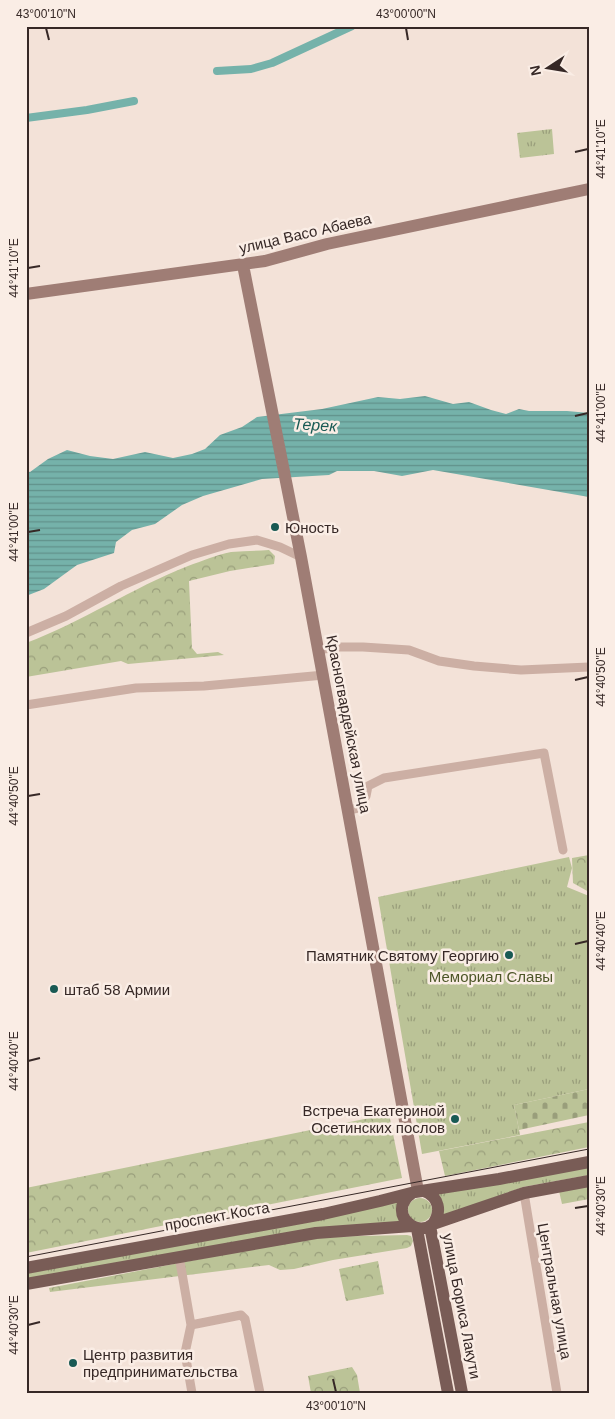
<svg xmlns="http://www.w3.org/2000/svg" width="615" height="1419" font-family="Helvetica,sans-serif">
  <defs>
    <pattern id="grass-tufts" width="24" height="20" patternUnits="userSpaceOnUse" patternTransform="scale(1.25)"><rect width="24" height="20" fill="#bbc397"/><path d="M3 7l-1-3M5 7V3M7 7l1-3M15 17l-1-3M17 17v-4M19 17l1-3" fill="none" stroke="#999e7b"/></pattern>
    <pattern id="forest-crowns" width="20" height="18" patternUnits="userSpaceOnUse" patternTransform="scale(1.25)"><rect width="20" height="18" fill="#bbc397"/><path d="M2 6a3 3 0 1 1 6 0M12 15a3 3 0 1 1 6 0" fill="none" stroke="#999e7b"/></pattern>
    <pattern id="cemetery-stones" width="16" height="16" patternUnits="userSpaceOnUse" patternTransform="scale(1.25)"><rect width="16" height="16" fill="#bbc397"/><path d="M2 7V4a2 2 0 0 1 4 0v3zM10 15v-3a2 2 0 0 1 4 0v3z" fill="#999e7b"/></pattern>
    <pattern id="water-rules" width="6" height="5" patternUnits="userSpaceOnUse" patternTransform="scale(1.25)"><rect width="6" height="5" fill="#75b2aa"/><path d="M0 2.5h6" fill="none" stroke="#61918a"/></pattern>
  </defs>
  <rect width="100%" height="100%" fill="#f3e2d8"/>
  <path fill="url(#grass-tufts)" d="M552,129L554,154L520,158L517,133Z
    M569,857L572,868L567,887L589,896V1089L514,1105L520,1135L422,1154L378,897Z
    M589,1167V1175L523,1187L440,1217L436,1193Z
    M408 1210a12 12 0 1 1 24 0a12 12 0 1 1-24 0Z
    M400,1201L401,1221L26,1280V1272Z"/>
  <path fill="url(#forest-crowns)" d="M269,550L275,556L274,564L230,571L189,581L192,648L197,654L218,652L224,655L128,664L121,661L26,677V643C82,622 132,588 188,566C202,561 216,555 231,552C244,551 257,551 269,550Z
    M589,855V892L573,883L572,858Z
    M389,1114L402,1178L26,1253V1188Z
    M589,1122V1147L445,1176L439,1151Z
    M589,1185V1199L562,1204L559,1191Z
    M407,1235L411,1236L413,1241L411,1246L407,1248L333,1260L294,1269L280,1270L269,1265L50,1292L49,1288L315,1237Z
    M378,1261L384,1294L346,1301L339,1269Z
    M352,1367L357,1375L360,1393H311L308,1376Z"/>
  <path fill="url(#cemetery-stones)" d="M589,1089V1115L519,1130L514,1105Z"/>
  <path fill="url(#water-rules)" d="M425,396L453,404L469,402L491,410L506,414L519,409L529,411H567L589,413V497L433,470L402,476L374,471H337L329,475L262,479L203,496L182,505L155,524L132,530L116,542L114,553L77,565L44,589L26,596V471L30,472L48,459L67,450L90,456L113,459L145,452L173,458L192,454L205,449L220,435L242,427L257,417L322,409L378,397L400,399Z"/>
  <g fill="none" stroke-linecap="round" stroke-linejoin="round">
    <path stroke="#75b2aa" stroke-width="8" d="M217,71L251,69L272,63L352,26
      M26,118L87,110L134,101"/>
    <path stroke="#ccafa4" stroke-width="9" d="M26,633L66,616L121,586L192,555L229,544L257,540L280,547L301,557
      M318,650L336,647H363L409,650L439,661L474,666L521,670L589,667
      M26,705L136,688L204,686L324,675
      M349,810L358,808L366,796L368,786L384,778L544,753L563,850
      M524,1193L557,1393
      M179,1256L191,1325L185,1353L192,1393
      M191,1325L241,1315L245,1319L260,1393"/>
    <path stroke="#9f7d75" stroke-width="12" d="M243,265L301,557L418,1191
      M26,294L265,261L327,244L589,189"/>
    <path stroke="#795c56" stroke-width="12" d="M433,1224L524,1193L589,1181
      M412,1226C398,1217 399,1202 412,1193
      M430,1226L462,1393
      M417,1229L448,1393
      M26,1268L323,1214L380,1201L415,1192L499,1179L589,1162
      M26,1284L316,1233L412,1226C419,1230 427,1229 433,1224C442,1211 439,1197 424,1191"/>
    <path stroke="#362826" stroke-width="1" d="M26,1257L589,1149"/>
  </g>
  <path fill="none" stroke="#362826" stroke-width="2" d="M46,28L49,40M406,28L408,40M575,152L588,149M28,268L40,266M575,416L588,413M28,532L40,530M575,680L588,677M28,796L40,794M575,944L588,941M28,1061L40,1058M575,1208L588,1206M28,1325L40,1322M333,1379L336,1392"/>
  <g fill="#195a54" stroke="#faede5" stroke-width="2">
    <circle cx="275" cy="527" r="5"/>
    <circle cx="509" cy="955" r="5"/>
    <circle cx="54" cy="989" r="5"/>
    <circle cx="455" cy="1119" r="5"/>
    <circle cx="73" cy="1363" r="5"/>
  </g>
  <g text-anchor="middle" dominant-baseline="central" stroke-width="5" stroke-linejoin="round" paint-order="stroke">
    <g font-size="15" fill="#362826" stroke="#faede5">
      <text transform="translate(305 233) rotate(-13)">улица Васо Абаева</text>
      <text transform="translate(349 724) rotate(79)">Красногвардейская улица</text>
      <text transform="translate(217 1216) rotate(-10)">проспект Коста</text>
      <text transform="translate(555 1291) rotate(80)">Центральная улица</text>
      <text transform="translate(462 1306) rotate(79)">улица Бориса Лакути</text>
    </g>
    <g font-size="15" fill="#362826" stroke="#faede5" text-anchor="start">
      <text x="285" y="527">Юность</text>
      <text x="499" y="955" text-anchor="end">Памятник Святому Георгию</text>
      <text x="64" y="989">штаб 58 Армии</text>
      <text x="445" y="1110" text-anchor="end">Встреча Екатериной<tspan x="445" dy="17">Осетинских послов</tspan></text>
      <text x="83" y="1354">Центр развития<tspan x="83" dy="17">предпринимательства</tspan></text>
    </g>
    <g font-size="15" fill="#4d5628" stroke="#faede5">
      <text x="491" y="976">Мемориал Славы</text>
    </g>
    <g font-size="16" font-style="italic" fill="#195a54" stroke="#faede5">
      <text transform="translate(315 425) rotate(3)">Терек</text>
    </g>
  </g>
  <rect width="615" height="1419" fill="none" stroke="#faede5" stroke-width="55"/>
  <g transform="translate(548 68) rotate(258)" stroke="#faede5" stroke-width="4" paint-order="stroke">
  <path d="M0-4L9 19L0 12L-9 19Z" fill="#362826"/>
  <text y="-8" font-size="14" font-weight="bold" text-anchor="middle" fill="#362826">N</text>
  </g>
  <rect x="28" y="28" width="560" height="1364" fill="none" stroke="#362826" stroke-width="2"/>
  <g font-size="12" text-anchor="middle" fill="#362826">
    <text x="46" y="18">43°00'10"N</text>
    <text x="406" y="18">43°00'00"N</text>
    <text transform="translate(601 149) rotate(-90)" y="4">44°41'10"E</text>
    <text transform="translate(14 268) rotate(-90)" y="4">44°41'10"E</text>
    <text transform="translate(601 413) rotate(-90)" y="4">44°41'00"E</text>
    <text transform="translate(14 532) rotate(-90)" y="4">44°41'00"E</text>
    <text transform="translate(601 677) rotate(-90)" y="4">44°40'50"E</text>
    <text transform="translate(14 796) rotate(-90)" y="4">44°40'50"E</text>
    <text transform="translate(601 941) rotate(-90)" y="4">44°40'40"E</text>
    <text transform="translate(14 1061) rotate(-90)" y="4">44°40'40"E</text>
    <text transform="translate(601 1206) rotate(-90)" y="4">44°40'30"E</text>
    <text transform="translate(14 1325) rotate(-90)" y="4">44°40'30"E</text>
    <text x="336" y="1410">43°00'10"N</text>
  </g>
</svg>
